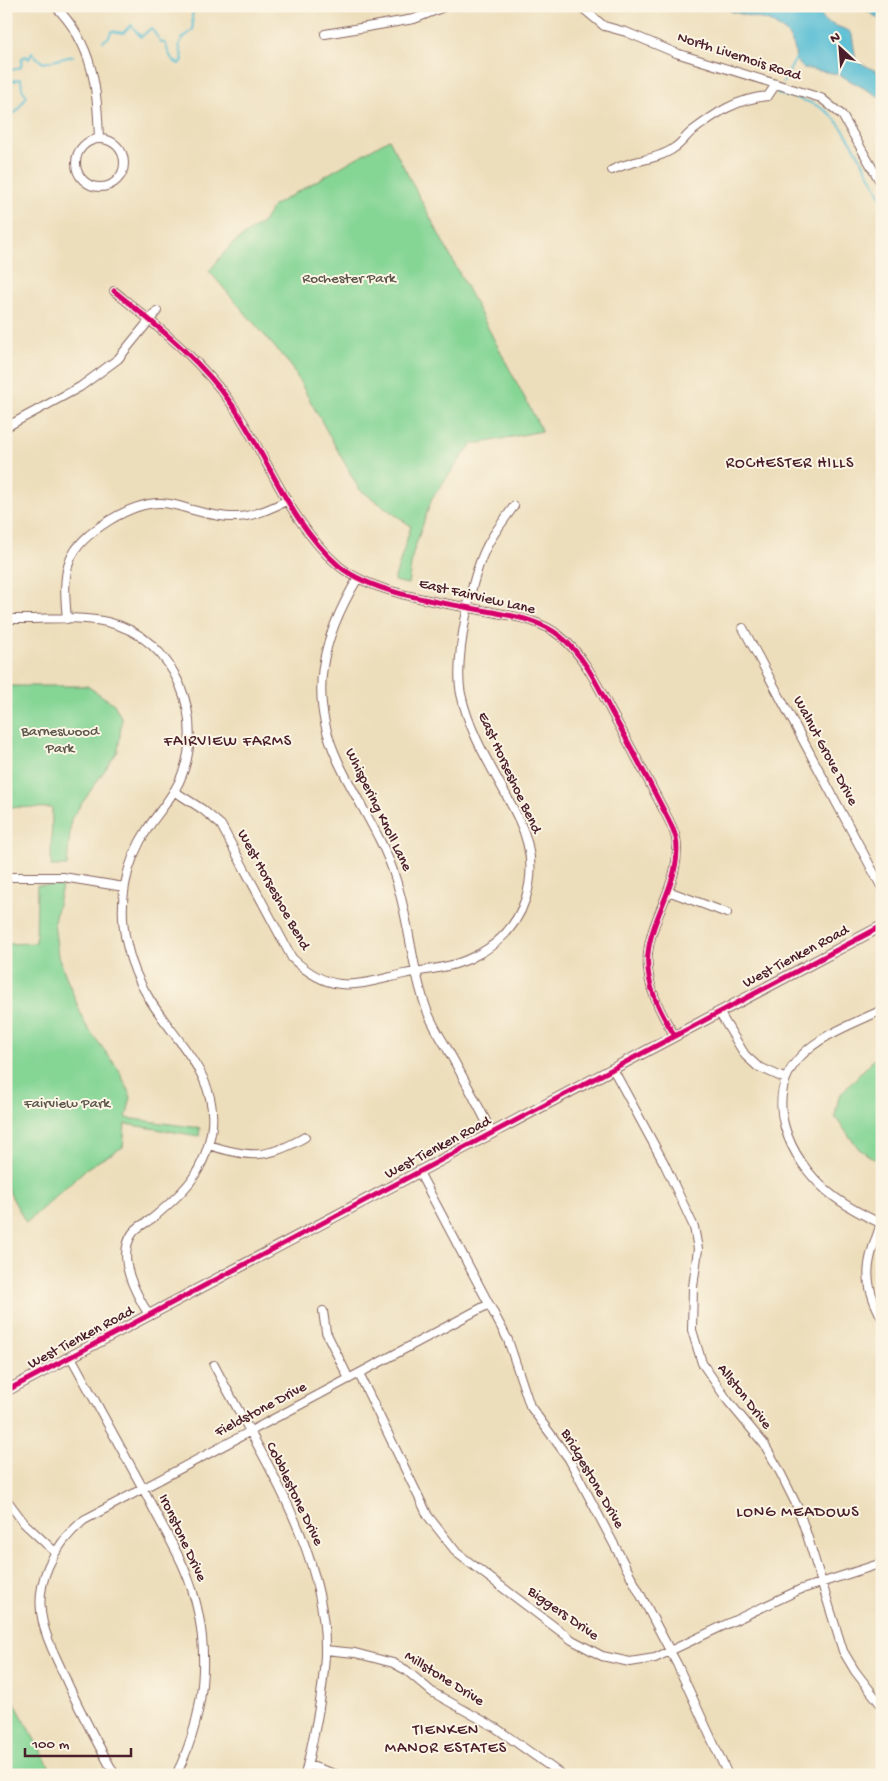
<svg xmlns="http://www.w3.org/2000/svg" width="888" height="1781" font-family="'Gochi Hand',sans-serif">
  <rect width="100%" height="100%" fill="#fcf5e5"/>
  <filter id="ink" filterUnits="userSpaceOnUse"><feTurbulence type="fractalNoise" baseFrequency=".02" numOctaves="2"/><feDisplacementMap in="SourceGraphic" scale="10" xChannelSelector="R" yChannelSelector="G"/><feConvolveMatrix kernelMatrix="1 2 1 2 8 2 1 2 1" color-interpolation-filters="sRGB"/></filter>
  <filter id="wash" filterUnits="userSpaceOnUse"><feTurbulence type="fractalNoise" baseFrequency=".0096" numOctaves="4" result="noise"/><feDisplacementMap in="SourceGraphic" scale="20" xChannelSelector="R" yChannelSelector="G"/><feGaussianBlur stdDeviation="1.12" result="paint"/><feColorMatrix in="noise" values="0 0 0 0 0 0 0 0 0 0 0 0 0 0 0 0 0 1.4 0 .05"/><feComposite in="paint" operator="in"/></filter>
  <g filter="url(#wash)">
    <rect width="100%" height="100%" fill="#eddebb"/>
    <path fill="#85d595" stroke="#687a60" d="M389,139L542,431L471,445L432,498L413,553L408,584L394,581L411,526L359,489L291,366L209,271L231,245L263,222L273,206Z
      M6,686H87L114,704L122,719L118,751L71,819L67,866H51L52,808L6,807Z
      M37,885L62,886L54,922L58,956L85,1024L119,1070L131,1097L126,1118L200,1128L199,1136L125,1124L123,1147L87,1168L26,1223L6,1186V944L36,943Z
      M874,1059L882,1062V1164L859,1149L835,1117L839,1096Z
      M6,1687L54,1775H6Z"/>
    <path fill="#56bdd4" stroke="#506e80" d="M722,6H817L824,21L849,31L852,35L856,61L882,74V98L838,74L803,68L796,60L794,46L786,32L769,21L733,12Z
      M860,6H882V21Z"/>
    <g fill="none" stroke-linecap="round" stroke-linejoin="round">
      <path stroke="#56bdd4" stroke-width="2" d="M103,41L108,38L112,31L123,33L131,25L141,37L151,28L161,42L166,44C167,51 171,61 179,64L183,60L179,45L183,38L193,30L192,15L197,6
        M6,72L21,67L22,58L26,56L29,59L32,53L43,63L73,56
        M6,79L13,81L21,79L22,89L27,96L16,112L6,115
        M783,83L796,58
        M781,88L777,94C795,97 818,103 831,115C851,135 868,173 882,198"/>
    </g>
  </g>
  <g filter="url(#ink)">
    <g fill="none" stroke-linecap="round" stroke-linejoin="round">
      <g stroke="#83625d" stroke-width="10">
        <path id="street" d="M55,6C94,45 97,87 99,139
          M580,6L604,26L626,32L676,53L821,98L842,115L882,185
          M325,34L414,19L446,6
          M76 163a24 24 0 1 1 48 0a24 24 0 1 1-48 0Z
          M612,170C631,160 658,160 674,148C681,144 685,137 691,132C716,113 736,99 768,96L776,84
          M114,291C157,326 201,360 233,406C269,459 290,524 339,566C373,594 444,603 487,611C512,616 539,619 560,636C584,655 598,686 612,713C629,743 645,774 661,805C666,815 673,826 676,838C683,878 652,914 648,953C645,983 659,1011 675,1036
          M6,427L80,387L118,359L157,311
          M358,578C322,638 307,695 338,761C356,800 382,836 395,877C410,921 411,969 428,1013C433,1026 441,1038 448,1050C463,1077 478,1105 492,1133
          M6,619C39,620 74,615 107,622C176,637 208,721 179,782C171,799 158,813 148,828C125,863 117,904 127,945C131,964 140,984 150,1000C176,1042 221,1078 211,1133C204,1173 184,1192 154,1217C147,1223 137,1226 132,1234C116,1259 136,1294 149,1315
          M67,619C62,568 65,548 110,520C125,511 142,503 160,503C170,503 180,506 189,509C233,521 247,521 288,500
          M743,628L882,888
          M174,791L202,809L221,825L292,958C332,996 356,985 404,974C427,969 452,968 473,957C527,931 544,873 519,820C499,778 471,740 461,694C454,660 471,577 487,546C494,532 505,519 514,506
          M6,877H63L124,887
          M668,891L727,913
          M882,1010C855,1023 820,1035 800,1057C761,1099 790,1159 827,1191C843,1205 863,1215 882,1224
          M719,1012L745,1055L757,1066L786,1079
          M613,1069L664,1163L694,1227L698,1249L693,1287L692,1330L702,1363L728,1401L764,1444L778,1468L797,1506L807,1535L843,1651L855,1671L882,1706
          M209,1145C249,1158 268,1159 305,1137
          M419,1172L508,1340L530,1406L569,1459L677,1664L728,1775
          M881,1224C867,1263 861,1279 882,1318
          M323,1311L326,1332L349,1379
          M71,1357C96,1402 121,1448 146,1494C158,1519 173,1543 184,1568C213,1635 208,1711 176,1775
          M214,1365C260,1454 328,1552 325,1655C323,1696 314,1736 305,1775
          M359,1374L428,1516L457,1553L572,1640L602,1656L630,1662L655,1658L799,1590L882,1563
          M6,1499L24,1523L55,1552
          M325,1650L355,1653L393,1663L406,1670L432,1692L496,1728L562,1775
          M308,1765L338,1775
          M115,1775C96,1741 78,1708 63,1673C56,1657 47,1641 43,1623C33,1583 54,1545 84,1520L489,1304"/>
      </g>
      <g stroke="#83625d" stroke-width="12">
        <path id="secondary" d="M6,1391L882,926"/>
      </g>
      <use href="#street" stroke="#fff" stroke-width="8"/>
      <use href="#secondary" stroke="#fff" stroke-width="10"/>
      <g stroke="#fcf5e5" stroke-width="8">
        <path id="cycleway" d="M114,291C157,326 201,360 233,406C269,459 290,524 339,566C373,594 444,603 487,611C512,616 539,619 560,636C584,655 598,686 612,713C629,743 645,774 661,805C666,815 673,826 676,838C683,878 652,914 648,953C645,983 659,1011 675,1036
          M6,1391L882,926"/>
      </g>
      <use href="#cycleway" stroke="#d6006c" stroke-width="5"/>
    </g>
  </g>
  <g text-anchor="middle" dominant-baseline="central" stroke-width="4" stroke-linejoin="round" paint-order="stroke">
    <g font-size="15" fill="#4a1f2b" stroke="#fcf5e5">
      <text transform="translate(739 57) rotate(18)">North Livernois Road</text>
      <text transform="translate(477 597) rotate(13)">East Fairview Lane</text>
      <text transform="translate(825 751) rotate(62)">Walnut Grove Drive</text>
      <text transform="translate(509 773) rotate(65)">East Horseshoe Bend</text>
      <text transform="translate(378 810) rotate(64)">Whispering Knoll Lane</text>
      <text transform="translate(273 890) rotate(61)">West Horseshoe Bend</text>
      <text transform="translate(796 957) rotate(-28)">West Tienken Road</text>
      <text transform="translate(438 1148) rotate(-28)">West Tienken Road</text>
      <text transform="translate(81 1338) rotate(-28)">West Tienken Road</text>
      <text transform="translate(744 1397) rotate(52)">Allston Drive</text>
      <text transform="translate(261 1410) rotate(-28)">Fieldstone Drive</text>
      <text transform="translate(592 1479) rotate(60)">Bridgestone Drive</text>
      <text transform="translate(294 1494) rotate(64)">Cobblestone Drive</text>
      <text transform="translate(182 1538) rotate(65)">Ironstone Drive</text>
      <text transform="translate(563 1614) rotate(35)">Biggers Drive</text>
      <text transform="translate(444 1679) rotate(32)">Millstone Drive</text>
    </g>
    <g font-size="15" fill="#5c564b" stroke="#fcf5e5">
      <text x="349" y="279">Rochester Park</text>
      <text x="60" y="732">Barneswood<tspan x="60" dy="17">Park</tspan></text>
      <text x="67" y="1104">Fairview Park</text>
    </g>
    <g font-size="16" letter-spacing="1" fill="#4a1f2b" stroke="#fcf5e5">
      <text x="790" y="464">ROCHESTER HILLS</text>
      <text x="228" y="742">FAIRVIEW FARMS</text>
      <text x="798" y="1513">LONG MEADOWS</text>
      <text x="446" y="1731">TIENKEN<tspan x="446" dy="18">MANOR ESTATES</tspan></text>
    </g>
  </g>
  <rect width="888" height="1781" fill="none" stroke="#fcf5e5" stroke-width="25"/>
  <g transform="translate(840 48) rotate(334)" stroke="#fcf5e5" stroke-width="4" paint-order="stroke">
  <path d="M0-4L9 19L0 12L-9 19Z" fill="#4a1f2b"/>
  <text y="-8" font-size="14" font-weight="bold" text-anchor="middle" fill="#4a1f2b">N</text>
  </g>
  <path d="M25 1748v8h106v-8" fill="none" stroke="#4a1f2b" stroke-width="2.5"/>
  <text x="32" y="1748" font-size="15" fill="#4a1f2b" stroke="#fcf5e5" stroke-width="4" paint-order="stroke">100 m</text>
</svg>
